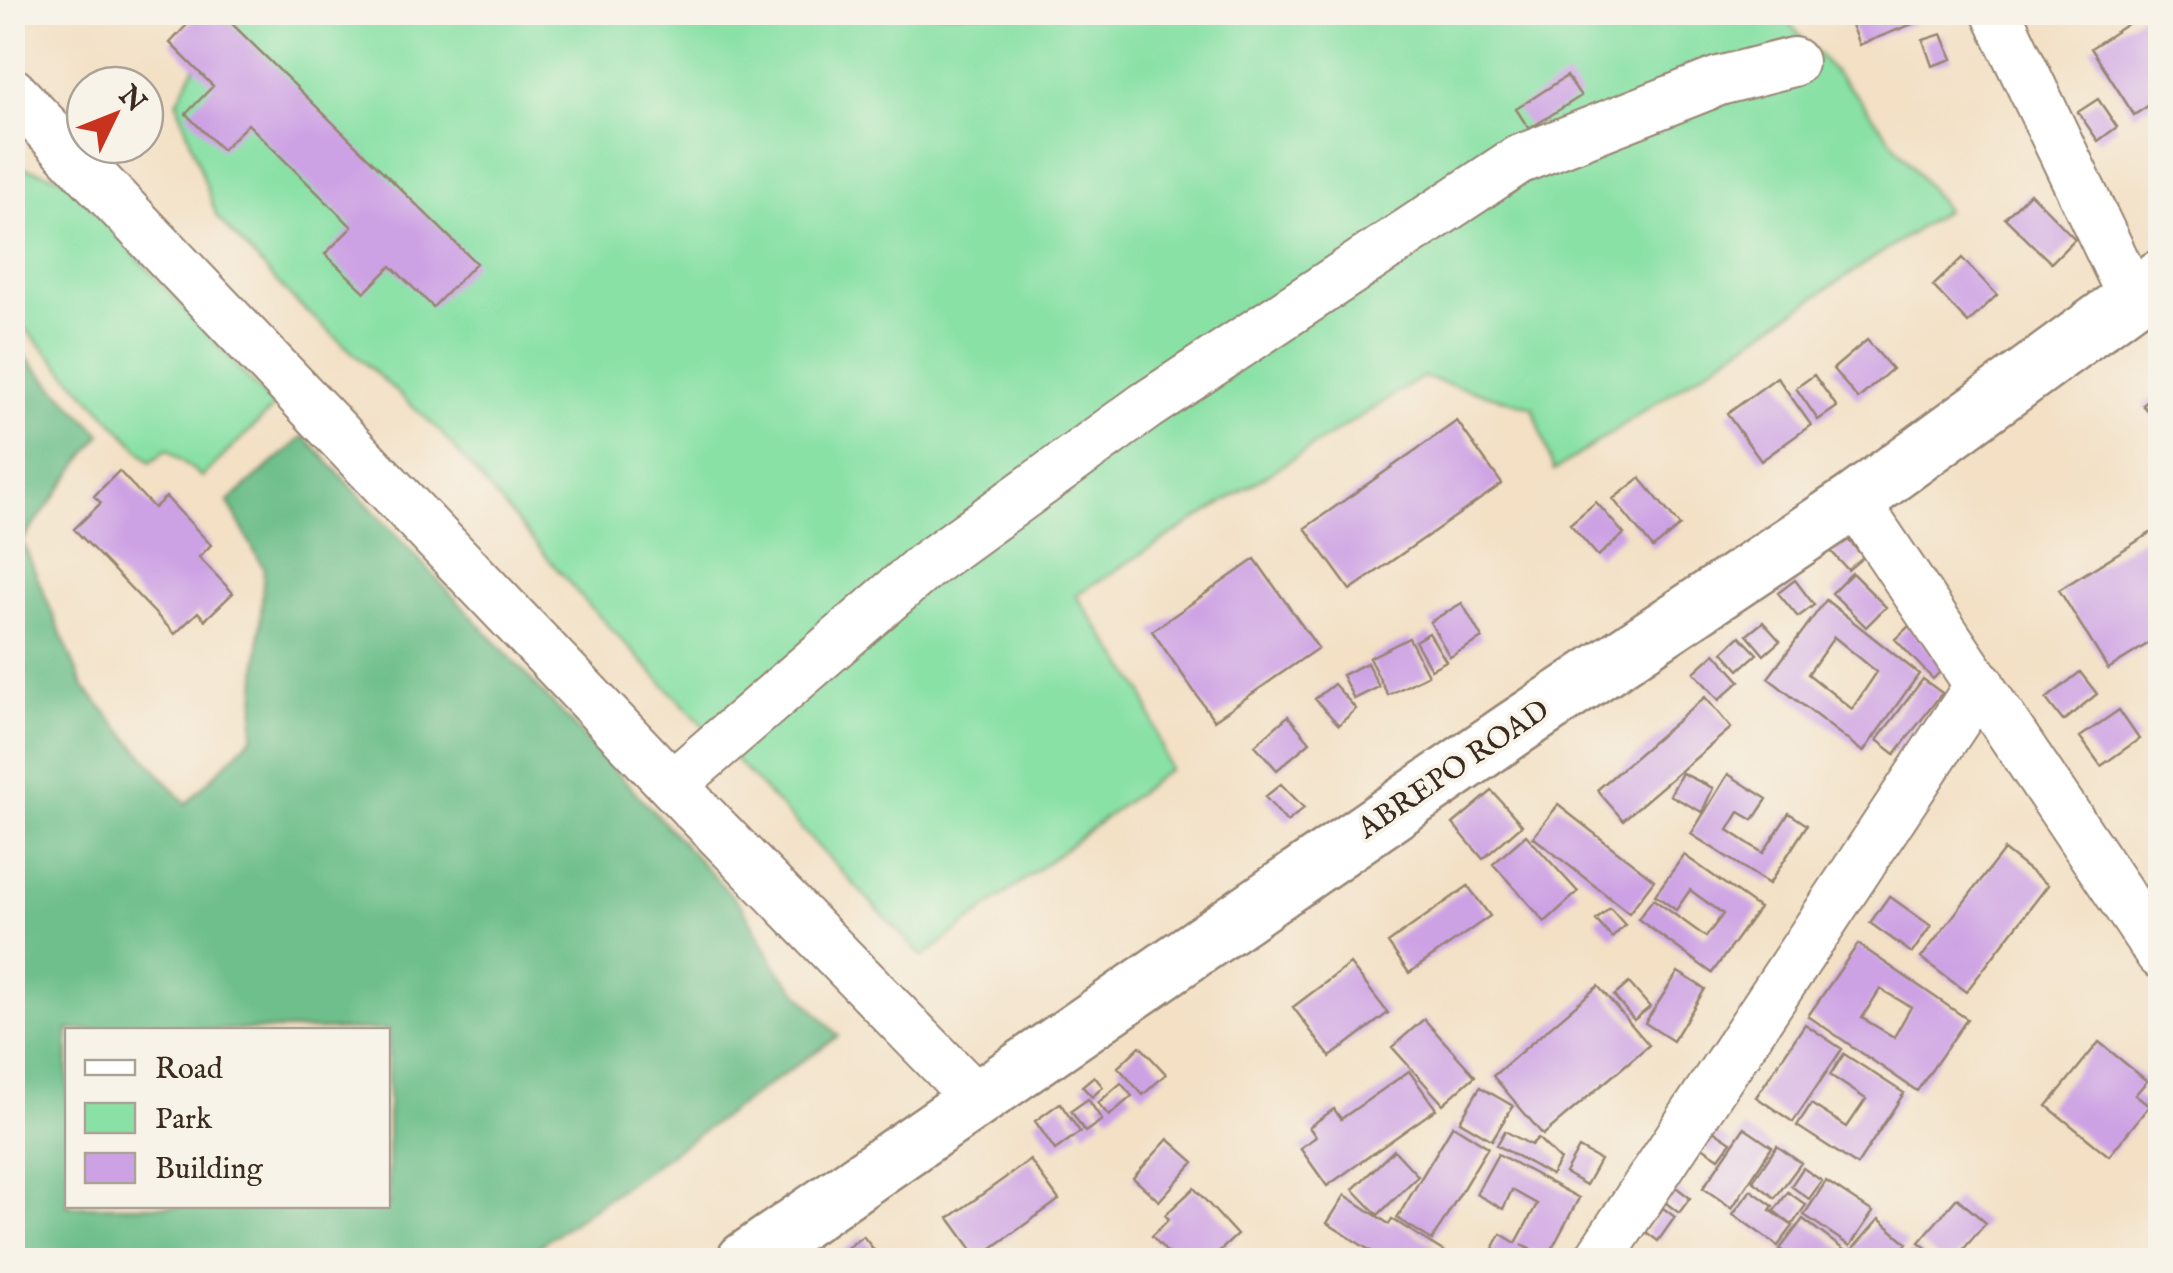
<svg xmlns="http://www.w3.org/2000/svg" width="2173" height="1273" font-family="'IM FELL English',serif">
  <rect width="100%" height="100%" fill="#f7f3e8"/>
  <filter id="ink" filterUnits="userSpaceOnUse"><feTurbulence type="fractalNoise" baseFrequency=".01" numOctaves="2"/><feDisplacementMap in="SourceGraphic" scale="20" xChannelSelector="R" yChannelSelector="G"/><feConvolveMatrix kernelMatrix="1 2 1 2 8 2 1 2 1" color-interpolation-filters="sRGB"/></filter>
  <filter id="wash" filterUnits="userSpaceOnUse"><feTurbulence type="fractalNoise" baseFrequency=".0048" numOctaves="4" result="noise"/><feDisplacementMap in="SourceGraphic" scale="40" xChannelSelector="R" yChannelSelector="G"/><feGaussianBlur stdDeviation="2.25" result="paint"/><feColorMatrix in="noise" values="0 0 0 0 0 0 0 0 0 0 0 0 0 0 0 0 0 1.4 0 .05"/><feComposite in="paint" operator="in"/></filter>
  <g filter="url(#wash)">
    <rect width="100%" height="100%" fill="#f3e0c5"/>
    <path fill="#89e1a6" stroke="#628662" stroke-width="2.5" d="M1652,12L1654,15L1785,19L1858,97L1946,210L1554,471L1533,407L1423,377L1076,595L1143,692L1169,769L923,957L581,597L438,429L293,299L217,217L177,102L221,13Z
      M13,165L65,178L274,407L202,477L167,449L151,462L15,318L13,311Z"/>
    <path fill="#6ebf8b" stroke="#547454" stroke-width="2.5" fill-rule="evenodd" d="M12,344L101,434L22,541L83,686L186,804L253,736L264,569L228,502L304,436L743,908L778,970L838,1036L519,1260H13ZM68,1030H388V1206H68Z"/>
    <g id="blocks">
      <path fill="#cda2e4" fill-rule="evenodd" d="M199,12H220L476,263L433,307L391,266L365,292L325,254L352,227L248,124L222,150L186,114L213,86L170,43Z
        M1846,12H1921V13L1913,16L1915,23L1859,45Z
        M2146,12H2160V98L2134,115L2091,48Z
        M1942,34L1952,59L1932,66L1923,40Z
        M1567,76L1581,96L1529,129L1516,109Z
        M2098,99L2117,127L2098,141L2078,112Z
        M2030,193L2075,239L2051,263L2005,218Z
        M1962,258L1997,295L1968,323L1933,286Z
        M1867,340L1892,369L1858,399L1833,369Z
        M1814,375L1837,407L1818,420L1796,388Z
        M1777,377L1811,425L1761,461L1727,414Z
        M2160,391V426L2143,405Z
        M1457,421L1502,484L1350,590L1305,528Z
        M119,471L154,508L166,497L211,545L199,557L233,593L205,620L198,612L175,634L74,529L101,503L94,496Z
        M1640,478L1680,526L1653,548L1613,499Z
        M1596,502L1624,534L1598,556L1570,524Z
        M2160,527V636L2108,669L2059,590Z
        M1846,537L1863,557L1848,570L1831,551Z
        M1255,559L1318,648L1214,720L1152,631Z
        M1852,573L1886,607L1866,627L1832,593Z
        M1795,580L1814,605L1798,617L1778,593Z
        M1826,600L1919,674L1863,752L1768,678ZM1834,637L1877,672L1852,709L1808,674Z
        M1462,603L1482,638L1450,657L1430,622Z
        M1763,622L1780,641L1764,655L1747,635Z
        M1909,626L1946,666L1933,679L1895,639Z
        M1429,633L1446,661L1431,669L1415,641Z
        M1740,636L1757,654L1739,670L1723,652Z
        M1409,638L1428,675L1388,695L1369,658Z
        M1715,653L1740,681L1719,700L1694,672Z
        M1367,663L1379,687L1354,699L1342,675Z
        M2080,672L2097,694L2063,721L2046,699Z
        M1923,679L1942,693L1895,754L1877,740Z
        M1334,684L1356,709L1339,725L1315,699Z
        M1705,697L1731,728L1623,820L1597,790Z
        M2119,710L2139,739L2101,766L2080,737Z
        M1288,716L1310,742L1277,770L1255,745Z
        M1682,773L1713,788L1702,812L1670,795Z
        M1728,774L1767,799L1753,820L1739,812L1728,830L1763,853L1789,813L1807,825L1769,884L1691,834Z
        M1281,784L1304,808L1287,822L1265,797Z
        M1492,791L1522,825L1483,859L1453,824Z
        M1558,805L1654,880L1629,913L1533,837Z
        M1526,835L1578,892L1545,922L1493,864Z
        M2004,850L2048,885L1966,992L1921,958Z
        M1684,855L1759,908L1712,973L1638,919L1653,899L1706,937L1723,914L1690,890L1676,910L1655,895Z
        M1468,886L1490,916L1409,973L1388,943Z
        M1889,896L1931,926L1912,953L1870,923Z
        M1610,908L1625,925L1612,938L1596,920Z
        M1858,944L1967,1019L1917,1091L1808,1016ZM1880,989L1911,1007L1894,1037L1862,1018Z
        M1350,964L1388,1013L1330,1057L1293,1007Z
        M1678,972L1705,989L1673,1041L1645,1023Z
        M1629,983L1650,1007L1634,1020L1614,996Z
        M1598,986L1649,1045L1543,1135L1493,1076Z
        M1424,1019L1475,1076L1443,1104L1392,1047Z
        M1805,1024L1842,1049L1793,1122L1756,1097Z
        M2099,1042L2147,1081L2135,1095L2149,1106L2109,1156L2047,1106Z
        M1140,1046L1166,1074L1143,1095L1118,1067Z
        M1844,1054L1904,1093L1857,1165L1797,1126L1811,1104L1847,1127L1866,1099L1830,1075Z
        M1409,1071L1436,1109L1327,1186L1300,1148L1316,1137L1309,1127L1334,1109L1341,1119Z
        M1094,1076L1103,1087L1092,1097L1082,1086Z
        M1121,1083L1132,1096L1109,1116L1098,1103Z
        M1480,1087L1513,1106L1492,1140L1460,1121Z
        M1088,1099L1102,1120L1085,1132L1071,1111Z
        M1060,1103L1080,1132L1055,1150L1035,1121Z
        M1453,1125L1488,1147L1432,1240L1397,1218Z
        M1707,1126L1731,1142L1719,1158L1696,1143Z
        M1744,1128L1772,1147L1732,1208L1703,1188Z
        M1505,1131L1531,1145L1538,1138L1560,1160L1551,1175L1497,1145Z
        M1168,1139L1194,1162L1159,1201L1133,1178Z
        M1777,1146L1801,1163L1775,1198L1753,1181Z
        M1579,1148L1600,1160L1586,1185L1565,1173Z
        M1394,1150L1418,1176L1378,1215L1353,1189Z
        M1498,1154L1579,1198L1547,1258L1522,1245L1534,1253L1531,1260H1487L1501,1234L1516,1243L1537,1204L1512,1190L1503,1209L1476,1194Z
        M1030,1160L1059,1200L978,1258L949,1218Z
        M1803,1168L1822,1181L1809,1199L1791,1186Z
        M1826,1181L1873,1212L1850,1246L1804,1215Z
        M1672,1184L1690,1198L1679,1213L1661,1199Z
        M1194,1188L1237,1235L1210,1260H1174L1152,1236L1169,1219L1165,1215Z
        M1751,1190L1773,1206L1770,1210L1793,1226L1778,1246L1733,1214Z
        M1788,1192L1806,1205L1792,1225L1774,1211Z
        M1345,1195L1389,1224L1392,1219L1454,1258L1452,1260H1385L1327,1223Z
        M1957,1198L1986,1223L1954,1260H1941L1919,1242Z
        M1663,1208L1675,1217L1658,1241L1646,1232Z
        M1803,1219L1844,1250L1836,1260H1794L1780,1249Z
        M1879,1219L1907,1243L1893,1260H1843Z
        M863,1236L882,1260H838L835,1257Z
        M1916,1248L1928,1260H1902Z"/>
    </g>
  </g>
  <g filter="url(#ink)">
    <use href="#blocks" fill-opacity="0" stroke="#978572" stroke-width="2.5"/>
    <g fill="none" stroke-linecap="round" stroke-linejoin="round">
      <g stroke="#978572" stroke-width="52">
        <path id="minor" d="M1996,12L2132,297
          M12,92L672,785L977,1099
          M1855,501L2160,954
          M672,785L924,567L1146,406L1518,160L1719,81L1793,62
          M1598,1260L1980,684"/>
      </g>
      <g stroke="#978572" stroke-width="60">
        <path id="major" d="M745,1260L1512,730L1855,501L2160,278"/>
      </g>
      <use href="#minor" stroke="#fff" stroke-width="48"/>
      <use href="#major" stroke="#fff" stroke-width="55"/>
    </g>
  </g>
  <g text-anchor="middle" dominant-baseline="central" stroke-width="8" stroke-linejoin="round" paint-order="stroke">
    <g font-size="30" fill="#3b2a1e" stroke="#f7f3e8">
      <text transform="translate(1454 770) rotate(-34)">ABREPO ROAD</text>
    </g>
  </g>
  <rect width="2173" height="1273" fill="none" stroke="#f7f3e8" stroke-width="50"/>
  <rect x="65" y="1028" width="325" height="180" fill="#f7f3e8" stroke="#aca397" stroke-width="2.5"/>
  <rect x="85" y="1060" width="50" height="15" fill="#ffffff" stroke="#aca397" stroke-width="2.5"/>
  <text x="155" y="1078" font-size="30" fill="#3b2a1e">Road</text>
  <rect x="85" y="1103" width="50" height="30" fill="#89e1a6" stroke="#aca397" stroke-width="2.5"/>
  <text x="155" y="1128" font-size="30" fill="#3b2a1e">Park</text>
  <rect x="85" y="1153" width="50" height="30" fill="#cda2e4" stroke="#aca397" stroke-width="2.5"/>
  <text x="155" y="1178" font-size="30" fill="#3b2a1e">Building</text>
  <g transform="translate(115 115) rotate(47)"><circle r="48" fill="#f7f3e8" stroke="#aca397" stroke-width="2.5"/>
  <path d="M0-8L18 38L0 25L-18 38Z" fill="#c8321e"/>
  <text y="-15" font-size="28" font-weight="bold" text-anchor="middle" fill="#3b2a1e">N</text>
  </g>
</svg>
